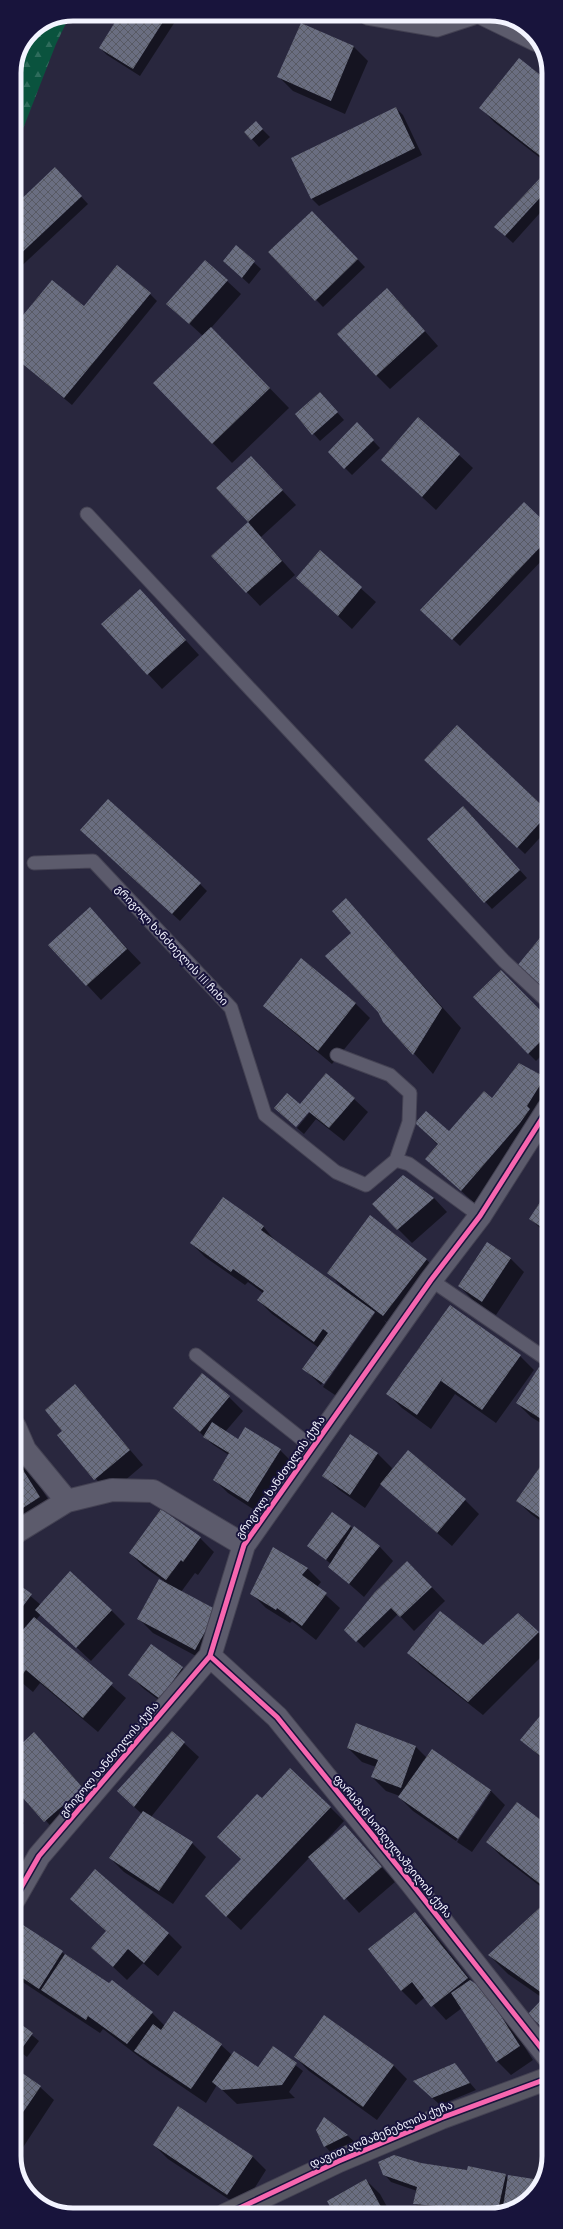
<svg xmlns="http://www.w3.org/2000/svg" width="563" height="2229" font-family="Montserrat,'Noto Sans Georgian',sans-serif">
  <defs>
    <pattern id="forest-firs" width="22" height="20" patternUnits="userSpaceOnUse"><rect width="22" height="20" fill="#0a533e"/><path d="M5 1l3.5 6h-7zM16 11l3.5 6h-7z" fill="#2e6c5b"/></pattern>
    <pattern id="building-cross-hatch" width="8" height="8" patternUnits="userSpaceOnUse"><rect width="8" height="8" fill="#6a6e81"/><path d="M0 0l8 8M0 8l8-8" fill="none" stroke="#585a64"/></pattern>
  </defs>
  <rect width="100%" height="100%" fill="#29273e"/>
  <path fill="url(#forest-firs)" d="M70,15L56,44L14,152V73L31,31Z"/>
  <path fill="#0007" d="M121,14H180L140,76L107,55L100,48Z
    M435,14H456V21Z
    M302,24L354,47L368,61L345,114L293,91L279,77Z
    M548,82V164L494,122L481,108Z
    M396,108L403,115L422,155L319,206L311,198Z
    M256,123L270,137L259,147L252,139Z
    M62,176L88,204L14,273V207Z
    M548,183V204L513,243L503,234Z
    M312,212L365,267L323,307L270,252Z
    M237,247L261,269L249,284L224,261Z
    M227,281L241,294L211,328L289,408L232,463L155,383L203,336L168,304Z
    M150,294L157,301L72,405L14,357L84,307Z
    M401,304L438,346L390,389L376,375Z
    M320,393L344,420L320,441L296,414Z
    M357,424L380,448L352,475L329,452Z
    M459,455L473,468L436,510L382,460Z
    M251,457L296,505L261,537L295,575L260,606L213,556L249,523L217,488Z
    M524,503L548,526V554L460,646L422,610Z
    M320,552L376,602L352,629L297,578Z
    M140,590L199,655L162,689L102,624Z
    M457,727L548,812V829L525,854L433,768Z
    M470,814L527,878L492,909L428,839Z
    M89,838L200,884L207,891L180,921Z
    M103,923L141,963L101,1000L50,945Z
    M372,929L461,1028L433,1074L384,1021L378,1012Z
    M548,929V994L518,966Z
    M301,960L356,1004L370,1018L332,1064L278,1019L264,1006Z
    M540,1011L548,1018V1049L536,1061L511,1036Z
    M520,1064L548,1082V1109L481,1209L426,1159L438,1145L416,1123L449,1133L492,1100Z
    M354,1099L368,1112L344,1141L316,1119L304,1134L297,1128L310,1112L300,1105Z
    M548,1192L549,1237L530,1218Z
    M434,1198L447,1212L412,1243L398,1229Z
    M263,1226L276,1242L345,1291L328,1272L426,1259L445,1279L403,1334L384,1320L389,1326L338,1397L323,1387L375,1313H373L321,1385L304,1369L319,1348L272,1314L258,1300L263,1293L248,1282L245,1285L205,1257L191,1243Z
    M510,1258L524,1272L496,1315L473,1300L459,1286Z
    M450,1306L520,1356L534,1370L496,1423L455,1394L431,1429L402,1408L388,1394Z
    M549,1374V1428L531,1417L517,1403Z
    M229,1397L243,1411L225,1432L238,1440L280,1450L294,1464L262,1515L228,1493L214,1479L229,1455L212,1444L174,1408Z
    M100,1415L143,1465L109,1494L59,1436Z
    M351,1436L378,1454L392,1468L390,1473L465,1500L479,1514L452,1546L381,1484L365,1508L338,1489L324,1476Z
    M15,1448L59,1516L15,1545Z
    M549,1456V1527L531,1514L517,1501Z
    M350,1526L353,1529L355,1527L380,1547L393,1561L364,1597L330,1567L331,1564L309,1546Z
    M200,1538L214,1552L198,1575L195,1573L181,1592L216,1611L209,1663L153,1633L139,1619L164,1581L144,1567L130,1553Z
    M307,1568L321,1582L317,1587L340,1608L316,1640L292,1621L290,1623L266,1608L252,1594Z
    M421,1576L445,1601L414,1631L398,1614L364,1648L345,1629Z
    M15,1583L41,1605L111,1610L125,1624L91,1661L41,1614L36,1620L126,1698L98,1732L40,1683L33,1692L15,1677V1641L17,1639L15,1637Z
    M538,1632L549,1643V1649L483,1715L422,1667L408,1653L483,1646Z
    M182,1668L196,1682L175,1712L144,1689L130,1675Z
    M549,1706V1765L522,1740Z
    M172,1732L199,1757L151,1817L192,1843L206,1857L173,1904L124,1872L110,1858L142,1814L132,1805Z
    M34,1734L96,1802L59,1835L15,1787V1751Z
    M416,1747L427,1758L432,1750L491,1791L505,1805L472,1852L457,1842L491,1792H489L456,1841L413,1811L399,1797L400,1796L386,1791L372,1777L376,1767L362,1762L348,1748Z
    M262,1800L330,1807L344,1821L323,1844L345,1826L395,1882L359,1913L309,1858L241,1930L220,1910L242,1859Z
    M15,1814L24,1823L15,1836Z
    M549,1828V1893L501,1856L487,1842Z
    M71,1899L168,1933L182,1947L158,1976L143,1963L127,1980L93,1948L107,1932Z
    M549,1903V2033L544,1999L508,1974L489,1955Z
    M415,1913L429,1927L474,1984L497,2004L533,2060L511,2075L497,2061L462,2008L446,2020L425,1997L416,2005L402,1991L369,1949Z
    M21,1925L152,2013L165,2026L221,2045L232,2055L262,2072L273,2048L303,2071L289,2092L295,2098L237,2104L217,2085L206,2103L150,2065L103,2029L100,2033L15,1977V1933Z
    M15,2021L39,2041L27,2057L15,2048Z
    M295,2057L393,2065L407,2079L377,2120L309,2071Z
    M454,2064L476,2090L440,2105L422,2088Z
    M15,2070L40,2087L54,2100L18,2155L15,2153Z
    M324,2118L348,2136L355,2142L332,2154L325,2146L317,2130Z
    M154,2145L252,2156L266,2170L242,2208L168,2159Z
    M421,2164L505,2175L508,2178L509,2176L540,2181L534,2195L501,2214H425L414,2203L417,2191L391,2182L384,2174Z
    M366,2180L380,2194L391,2214H335L328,2202Z"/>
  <path fill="url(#building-cross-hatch)" d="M120,14H168L133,69L99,48Z
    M301,23L354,46L331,101L277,77Z
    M519,58L548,81V162L479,108Z
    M396,107L415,148L311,199L291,158Z
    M256,121L263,129L251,140L244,132Z
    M55,167L82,196L14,260V206Z
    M542,176L548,182V189L505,236L494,227Z
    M312,211L358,259L315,301L268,252Z
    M236,245L255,261L242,278L223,261Z
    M205,260L228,280L189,324L166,304Z
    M117,265L151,293L64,398L14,357V326L52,280L84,306Z
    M387,288L425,331L376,376L337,334Z
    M211,327L270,388L212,444L153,383Z
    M320,392L338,412L312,435L295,414Z
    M418,417L460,454L422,497L381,460Z
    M357,422L374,440L344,469L328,452Z
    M251,456L283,490L248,522L216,488Z
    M524,502L548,525V539L452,640L420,610Z
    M248,522L282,561L246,593L211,556Z
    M320,550L362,587L338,616L296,578Z
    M140,589L186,640L147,675L101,624Z
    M457,725L548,811V814L517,848L424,760Z
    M108,799L201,883L172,914L80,830Z
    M463,806L520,870L484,903L427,839Z
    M346,898L442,1008L413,1055L383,1022L378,1012L325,956L351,933L332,911Z
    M90,907L127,949L86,986L48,945Z
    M548,928V992L517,966Z
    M301,958L356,1003L318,1051L263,1006Z
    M501,970L539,1009L548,1016V1034L528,1054L473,997Z
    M519,1063L545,1077L527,1106L530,1109L520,1123L461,1191L425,1159L438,1144L415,1123L426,1111L449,1131L484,1091L492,1098Z
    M326,1073L355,1098L329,1128L309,1112L296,1127L274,1108L287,1093L300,1104Z
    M403,1175L434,1198L397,1230L372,1204Z
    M548,1190V1202L549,1232L529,1219Z
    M223,1197L264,1226L261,1230L375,1312L324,1384L302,1369L328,1333L323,1329L314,1342L257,1300L264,1291L233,1269L231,1272L190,1243Z
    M370,1215L427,1259L383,1316L327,1273Z
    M549,1239V1255L541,1249Z
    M487,1242L511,1258L482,1302L458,1286Z
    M450,1305L521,1355L482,1410L441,1381L444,1376L417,1415L386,1394Z
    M539,1367L549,1373V1424L516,1403Z
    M202,1373L230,1396L200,1432L173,1408Z
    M75,1384L130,1450L94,1480L57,1435L62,1431L45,1410Z
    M212,1422L238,1439L245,1427L281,1449L248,1502L213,1480L229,1453L203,1437Z
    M350,1434L378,1453L350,1495L322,1476Z
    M408,1450L466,1499L437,1533L380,1484Z
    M549,1454V1524L516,1501Z
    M15,1457L40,1497L15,1513Z
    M161,1509L201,1537L183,1562L181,1560L166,1580L129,1553Z
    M332,1512L351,1526L326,1560L307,1546Z
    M354,1526L380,1546L349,1584L328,1567Z
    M273,1547L308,1568L302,1575L327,1593L302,1626L277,1608L276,1610L250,1594Z
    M407,1561L432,1587L400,1617L391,1608L356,1642L344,1630L375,1592Z
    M70,1571L112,1610L76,1648L35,1610Z
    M159,1579L217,1610L195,1650L137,1619Z
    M15,1582L32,1594L15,1617Z
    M440,1611L483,1645L518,1613L539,1632L468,1702L407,1653Z
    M34,1617L113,1683L83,1718L26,1670L19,1679L15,1676V1639Z
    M151,1644L183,1667L160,1699L128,1675Z
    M549,1705V1763L520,1740Z
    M356,1723L416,1746L401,1788L371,1777L378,1760L347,1748Z
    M172,1731L185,1742L134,1807L117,1791Z
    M34,1732L83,1788L44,1822L15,1789V1750Z
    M432,1749L491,1790L458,1839L398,1797Z
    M290,1768L331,1807L226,1917L205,1896L241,1859L217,1837L257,1794L262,1798Z
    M517,1802L549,1826V1891L486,1842Z
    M143,1811L193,1842L159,1891L109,1858Z
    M345,1825L382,1867L344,1900L308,1857Z
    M95,1869L169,1933L144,1963L128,1949L113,1967L91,1948L106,1931L70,1899Z
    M547,1901L549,1902V1998L488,1955Z
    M415,1912L468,1978L431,2007L412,1982L401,1991L368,1949Z
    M20,1923L63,1951L39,1989L15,1973V1931Z
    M65,1954L109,1983L112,1980L153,2012L127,2044L88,2016L86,2020L41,1990Z
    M470,1980L484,1989L520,2046L496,2062L451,1993Z
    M544,1997L549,2001V2034L528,2014Z
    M174,2011L222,2044L191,2089L134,2051L153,2024L161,2030Z
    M324,2015L394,2065L363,2107L294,2057Z
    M15,2020L33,2033L20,2051L15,2047Z
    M273,2046L297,2063L282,2085L222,2090L212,2082L234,2051L258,2067Z
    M455,2063L470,2083L432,2098L413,2081Z
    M15,2068L41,2086L15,2124Z
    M178,2106L253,2156L227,2195L153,2145Z
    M324,2117L348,2135L324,2147L316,2130Z
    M394,2155L421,2163L467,2170L468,2166L506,2174L497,2214H458L459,2208L413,2204L417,2187L383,2175L378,2162Z
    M508,2175L540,2180L534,2195L502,2213Z
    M366,2179L385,2214H334L327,2201Z"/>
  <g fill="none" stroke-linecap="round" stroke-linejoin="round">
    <g stroke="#444253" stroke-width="15">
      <path id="lane" d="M367,18L437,30L483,15
        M87,514L504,961L548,1002
        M34,863L93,861L231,1008L265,1115L336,1172L366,1185L396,1160L409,1164L480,1216
        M337,1055L390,1075L410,1093L409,1122L396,1160
        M431,1280L549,1361
        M196,1355L313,1448"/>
    </g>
    <g stroke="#444253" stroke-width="24">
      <path id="street" d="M483,14L536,40
        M15,1427L25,1450L67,1501
        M15,1533L67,1501L112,1490L153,1491L244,1545
        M210,1656L277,1717L412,1884L549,2058
        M15,1898L39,1856L210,1656L244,1545L431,1280L480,1216L548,1109"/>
    </g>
    <g stroke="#444253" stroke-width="24">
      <path id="secondary" d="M225,2215L339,2161L441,2118L549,2078"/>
    </g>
    <use href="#lane" stroke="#5c5b6c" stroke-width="13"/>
    <use href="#street" stroke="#5c5b6c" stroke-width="22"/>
    <use href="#secondary" stroke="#585763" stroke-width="22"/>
    <g stroke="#18143c" stroke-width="8">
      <path id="cycleway" d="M210,1656L277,1717L412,1884L549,2058
        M15,1898L39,1856L210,1656L244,1545L431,1280L480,1216L548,1109
        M225,2215L339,2161L441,2118L549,2078"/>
    </g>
    <use href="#cycleway" stroke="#f766af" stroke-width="5"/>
  </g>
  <g text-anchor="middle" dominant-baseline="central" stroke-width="4" stroke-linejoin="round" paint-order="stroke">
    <g font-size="11" fill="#f3f4ff" stroke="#18143c">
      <text transform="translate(172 945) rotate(47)">გრიგოლ ხანძთელის III ჩიხი</text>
      <text transform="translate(280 1477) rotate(-55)">გრიგოლ ხანძთელის ქუჩა</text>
      <text transform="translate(109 1759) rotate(-50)">გრიგოლ ხანძთელის ქუჩა</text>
      <text transform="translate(393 1846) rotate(51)">ფარსმან სონღულაშვილის ქუჩა</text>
      <text transform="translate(381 2134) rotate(-23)">დავით აღმაშენებლის ქუჩა</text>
    </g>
  </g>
  <path d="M0 0H563V2229H0ZM73 21H490A52 52 0 0 1 542 73V2156A52 52 0 0 1 490 2208H73A52 52 0 0 1 21 2156V73A52 52 0 0 1 73 21Z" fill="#18143c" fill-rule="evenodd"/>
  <path fill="none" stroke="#f3f4ff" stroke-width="5" d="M73 21H490A52 52 0 0 1 542 73V2156A52 52 0 0 1 490 2208H73A52 52 0 0 1 21 2156V73A52 52 0 0 1 73 21Z"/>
</svg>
